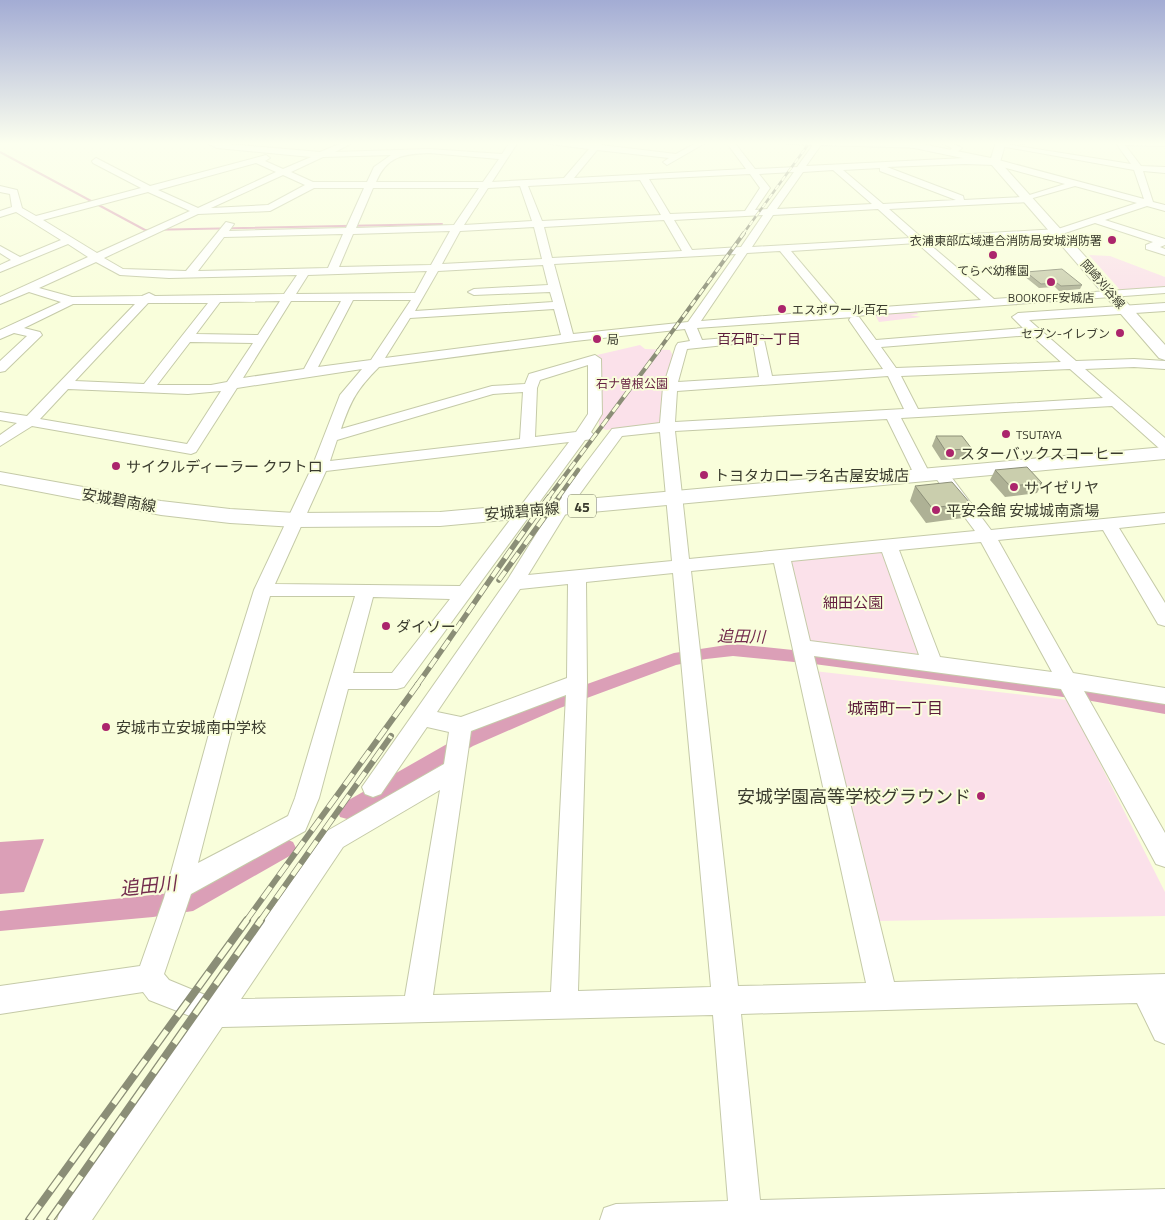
<svg xmlns="http://www.w3.org/2000/svg" width="1165" height="1220" font-family="'Titillium Web','Noto Sans JP',sans-serif">
  <rect width="100%" height="100%" fill="#f9fedb"/>
  <path fill="#fbe1ea" d="M1089,255L1110,256L1165,277V288L1121,291Z
    M916,311L918,314L910,315L921,317L879,322L874,313Z
    M640,345L645,349L670,350L674,358L661,423L606,430L599,427L597,355Z
    M880,551L887,556L924,655L918,658L807,641L789,564L793,560Z
    M814,671L1068,700L1165,892V916L876,921Z"/>
  <path fill="#db9fb7" d="M44,839L24,892L0,894V842Z"/>
  <g fill="none" stroke-linecap="round" stroke-linejoin="round">
    <path stroke="#db9fb7" stroke-width="2" d="M0,152L145,230L442,224"/>
    <path fill="#db9fb7" fill-rule="evenodd" d="M733,644C877,658 1022,675 1165,700V714L1086,700L814,664L733,656L706,659L676,665L560,708L473,746L354,817L347,819L340,817L338,811L340,805L461,736L548,698L674,653Z
      M286,839L293,842L296,848L293,854L193,911L153,917L0,931V911L190,891Z"/>
    <g stroke="#c5caa8" stroke-width="2">
      <path id="minor" d="M205,142L320,152L344,142H354L335,152L429,149L502,154L510,142H518L492,182L564,178L589,149L550,144L546,142L593,144L595,142H603L601,145L676,154L698,142H707L667,165L663,162L669,158L597,150L574,178L746,169L726,142H734L755,169L797,167L813,145L788,144L784,142L923,144L927,146L926,148L821,145L806,166L965,158L995,159L1144,199L1134,170L995,145L999,143L1131,164L1115,142H1165V146L1125,145L1141,166L1165,167V173L1143,171L1153,202L1165,205V211L1147,206L1105,220L1165,239V245L1160,247L1165,249V255L1146,249V245L1153,242L1095,223L1059,235L928,243L994,299L1165,287V293L855,316L859,317L876,340L1023,328L1012,317L1018,313L1165,303V311L1029,320L1076,361L1134,359L1165,361V369L1134,367L1085,369L1165,438V450L1160,449L1112,406L901,418L930,474L922,479L914,474L887,419L675,431L689,559L975,531L932,473L940,468L946,470L991,530L1165,513V523L1119,528L1165,603V626L1158,624L1103,530L998,540L1073,673L1165,688V704L1084,691L1165,833V867L1156,864L1061,689L814,656L894,982L1165,974V1044L1155,1040L1137,1003L741,1014L760,1200L1165,1189V1220H600L604,1208L616,1204L728,1201L713,1015L222,1027L92,1220H57L61,1208L195,1018L149,1000L143,992L0,1014V986L140,966L164,898L210,730L254,590L312,467L340,395L362,369L237,388L196,452L191,454L32,426L0,446V435L17,423L0,420V412L27,416L135,304H73L24,328L40,332L42,335L5,371L0,372V361L27,336L14,333L0,339V330L61,302L29,292L0,304V297L88,257L68,244L0,272V265L11,260L0,253V246L20,257L61,240L16,212L0,217V211L12,207L10,194L0,192V186L17,190L22,208L36,216L141,188L93,163L92,161L96,158L150,186L266,155L270,158L265,161L283,169L311,157L217,148ZM429,153L499,159L483,182H376C387,156 403,154 429,153ZM391,155L374,167L367,182H313L291,172L323,157ZM256,163L276,172L198,208L158,190ZM965,164L995,165L1065,184L1023,197L964,200L963,196L887,167ZM880,168V171L956,200L883,204L843,170ZM833,170L872,204L777,209L803,172ZM794,172L767,209L755,210L770,188L759,174ZM750,174L760,188L745,211L670,214L649,179ZM283,175L305,185L268,205L211,208ZM640,180L661,215L542,221L528,186ZM520,186L532,221L464,225L488,188ZM1075,186L1137,203L1058,229L921,237L889,209L1029,202L1033,198ZM314,188H364L346,228L229,231L234,224L226,222L186,271L123,269L104,258L198,214L270,211ZM373,188H479L454,225L356,228ZM148,192L190,211L97,253L43,220ZM878,209L910,238L752,247L773,215ZM763,215L741,247L692,250L674,220ZM664,220L682,251L552,258L544,227ZM534,227L542,259L442,264L460,231ZM450,231L431,265L339,267L353,234ZM343,234L328,268L198,271L224,237ZM917,243L981,300L841,310L791,251ZM780,251L829,311L701,321L747,253ZM736,254L688,322L573,334L554,264ZM96,262L120,275L169,278L297,275L284,294L155,296L149,293L142,296L72,297L39,288ZM543,265L548,285L474,289L468,292L474,295L550,292L553,302L415,311L438,271ZM427,271L415,293L296,294L308,275ZM353,300H411L371,360L318,367ZM280,301L258,335L196,334L220,302ZM291,301H341L304,369L243,378ZM148,303H208L144,384L75,381ZM554,309L561,335L385,358L410,318ZM851,317L849,320L883,369L772,376L763,335L702,340L697,328L854,317ZM685,329L690,341L678,343L676,346L663,387L660,423L612,429L555,504L508,579L362,787L365,794L373,797L381,794L427,727L449,732L444,764L327,831L210,997L169,980L164,974L191,894L305,831L319,798L348,689H397L404,687L585,440L593,439L595,436L591,432L602,414L601,359L595,355L529,374L525,384L492,386L341,429C351,400 357,389 379,367L575,341ZM1031,335L1061,362L896,368L881,347ZM190,342L253,343L227,382L211,385H157ZM753,342L759,377L678,382L687,349ZM588,365V414L576,432L535,437L537,388L540,380ZM1070,369L1103,398L918,409L901,376ZM888,376L904,409L675,422L677,391ZM68,389L188,394L221,391L187,444L40,419ZM523,392L520,439L330,461L337,440L493,394ZM660,432L672,561L528,575L568,510L622,436ZM569,442L460,586L275,584L326,471ZM981,542L1052,672L940,657L899,550ZM882,552L919,655L810,641L791,561ZM774,563L866,983L738,986L691,571ZM673,573L711,987L578,991L587,683L586,582ZM568,584L567,678L461,717L437,712L520,589ZM270,596H355L295,798L288,816L198,863L232,730ZM373,597L450,599L392,673H353ZM566,695L551,992L433,995L471,731ZM440,790L405,996L241,999L343,847Z
        M940,142H950L962,148L955,154H949L948,152L952,148Z"/>
    </g>
    <g stroke="#c5caa8" stroke-width="2">
      <path id="major" d="M895,142H912L991,158L996,142H1006L1000,162L1165,345V360L1159,358L991,164L900,145Z
        M1165,447V459L440,526L295,527L230,523L161,515L0,484V472L161,501L230,509L295,513L440,512Z"/>
    </g>
    <use href="#minor" fill="#fff" fill-rule="evenodd"/>
    <use href="#major" fill="#fff" fill-rule="evenodd"/>
    <g stroke="#8b8e77" stroke-width="2.5">
      <path id="rail-far5" d="M743,234L810,142"/>
    </g>
    <g stroke="#8b8e77" stroke-width="4">
      <path id="rail-far4" d="M658,351L744,233"/>
    </g>
    <g stroke="#8b8e77" stroke-width="4.5">
      <path id="rail-far3" d="M548,498L659,350
        M558,498L578,470"/>
    </g>
    <g stroke="#8b8e77" stroke-width="5.5">
      <path id="rail-far2" d="M499,580L559,497
        M417,685C462,623 503,558 549,497"/>
    </g>
    <g stroke="#8b8e77" stroke-width="6">
      <path id="rail-far1" d="M246,921L418,684
        M260,921L391,736"/>
    </g>
    <g stroke="#8b8e77" stroke-width="8">
      <path id="rail" d="M29,1220L247,920
        M50,1220L261,920"/>
    </g>
    <use href="#rail-far5" stroke="#f9fedb" stroke-width="2" stroke-dasharray="5.5" stroke-linecap="butt"/>
    <use href="#rail-far4" stroke="#f9fedb" stroke-width="2.5" stroke-dasharray="7" stroke-linecap="butt"/>
    <use href="#rail-far3" stroke="#f9fedb" stroke-width="3" stroke-dasharray="9" stroke-linecap="butt"/>
    <use href="#rail-far2" stroke="#f9fedb" stroke-width="4" stroke-dasharray="11" stroke-linecap="butt"/>
    <use href="#rail-far1" stroke="#f9fedb" stroke-width="4.5" stroke-dasharray="14" stroke-linecap="butt"/>
    <use href="#rail" stroke="#f9fedb" stroke-width="5.5" stroke-dasharray="18" stroke-linecap="butt"/>
  </g>
  <path fill="#aeb195" d="M1016,142H1025L1024,145L1016,144Z
    M1026,272L1082,285L1080,289L1059,291L1055,287L1039,288L1024,276Z
    M936,436L972,449L968,459L941,460L932,446Z
    M995,470L1042,483L1037,493L1005,497L990,480Z
    M915,486L970,503L963,518L926,523L910,501Z"/>
  <path fill="#cacead" stroke="#8d9079" d="M1062,269L1082,285L1061,286L1057,283L1041,284L1026,272Z
    M936,436H962L972,449L945,450Z
    M1027,467L1042,483L1010,486L995,470Z
    M952,482L970,503L932,508L915,486Z"/>
  <linearGradient id="sky" x2="0" y2="1"><stop stop-color="#a3acd4"/><stop offset="0.46" stop-color="#fcffef"/><stop offset="1" stop-color="#fcffef" stop-opacity="0"/></linearGradient>
  <rect width="1165" height="312" fill="url(#sky)"/>
  <g fill="#ab256c" stroke="#f9fedb" stroke-width="2">
    <circle cx="1112" cy="240" r="5"/>
    <circle cx="993" cy="255" r="5"/>
    <circle cx="1051" cy="282" r="5"/>
    <circle cx="782" cy="309" r="5"/>
    <circle cx="1120" cy="333" r="5"/>
    <circle cx="597" cy="339" r="5"/>
    <circle cx="1006" cy="434" r="5"/>
    <circle cx="950" cy="453" r="5"/>
    <circle cx="116" cy="466" r="5"/>
    <circle cx="704" cy="475" r="5"/>
    <circle cx="1014" cy="487" r="5"/>
    <circle cx="936" cy="510" r="5"/>
    <circle cx="386" cy="626" r="5"/>
    <circle cx="106" cy="727" r="5"/>
    <circle cx="981" cy="796" r="5"/>
  </g>
  <g text-anchor="middle" dominant-baseline="central" stroke-width="4" stroke-linejoin="round" paint-order="stroke">
    <g font-size="12" fill="#3a3b2e" stroke="#f9fedb" text-anchor="start">
      <text x="1102" y="240" text-anchor="end">衣浦東部広域連合消防局安城消防署</text>
      <text x="993" y="270" text-anchor="middle">てらべ幼稚園</text>
      <text x="1051" y="297" text-anchor="middle">BOOKOFF安城店</text>
      <text x="792" y="309">エスポワール百石</text>
      <text x="1110" y="333" text-anchor="end">セブン-イレブン</text>
      <text x="607" y="339">局</text>
      <text x="1016" y="434">TSUTAYA</text>
    </g>
    <g font-size="12" fill="#3a3b2e" stroke="#f9fedb">
      <text transform="translate(1103 284) rotate(49)">岡崎刈谷線</text>
    </g>
    <g font-size="12" fill="#651f41" stroke="#f9fedb">
      <text x="632" y="383">石ナ曽根公園</text>
    </g>
    <g font-size="14" fill="#5c1c3b" stroke="#f9fedb">
      <text x="759" y="338">百石町一丁目</text>
    </g>
    <rect fill="#f9fedb" stroke="#737662" stroke-width="1" x="568" y="494.5" width="28" height="23" rx="4"/>
    <g font-size="14" font-weight="bold" fill="#3a3b2e">
      <text x="582" y="506">45</text>
    </g>
    <g font-size="15" fill="#3a3b2e" stroke="#f9fedb" text-anchor="start">
      <text x="960" y="453">スターバックスコーヒー</text>
      <text x="126" y="466">サイクルディーラー クワトロ</text>
      <text x="714" y="475">トヨタカローラ名古屋安城店</text>
      <text x="1024" y="487">サイゼリヤ</text>
      <text x="946" y="510">平安会館 安城城南斎場</text>
      <text x="396" y="626">ダイソー</text>
      <text x="116" y="727">安城市立安城南中学校</text>
    </g>
    <g font-size="15" fill="#3a3b2e" stroke="#f9fedb">
      <text transform="translate(119 500) rotate(10)">安城碧南線</text>
      <text transform="translate(522 511) rotate(-5)">安城碧南線</text>
    </g>
    <g font-size="15" fill="#651f41" stroke="#f9fedb">
      <text x="853" y="602">細田公園</text>
    </g>
    <g font-size="16" font-style="italic" fill="#742d4e" stroke="#f9fedb">
      <text transform="translate(741 636) rotate(1)">追田川</text>
    </g>
    <g font-size="16" fill="#5c1c3b" stroke="#f9fedb">
      <text x="895" y="708">城南町一丁目</text>
    </g>
    <g font-size="18" fill="#3a3b2e" stroke="#f9fedb" text-anchor="end">
      <text x="971" y="796">安城学園高等学校グラウンド</text>
    </g>
    <g font-size="19" font-style="italic" fill="#742d4e" stroke="#f9fedb">
      <text transform="translate(148 885) rotate(-6)">追田川</text>
    </g>
  </g>
</svg>
